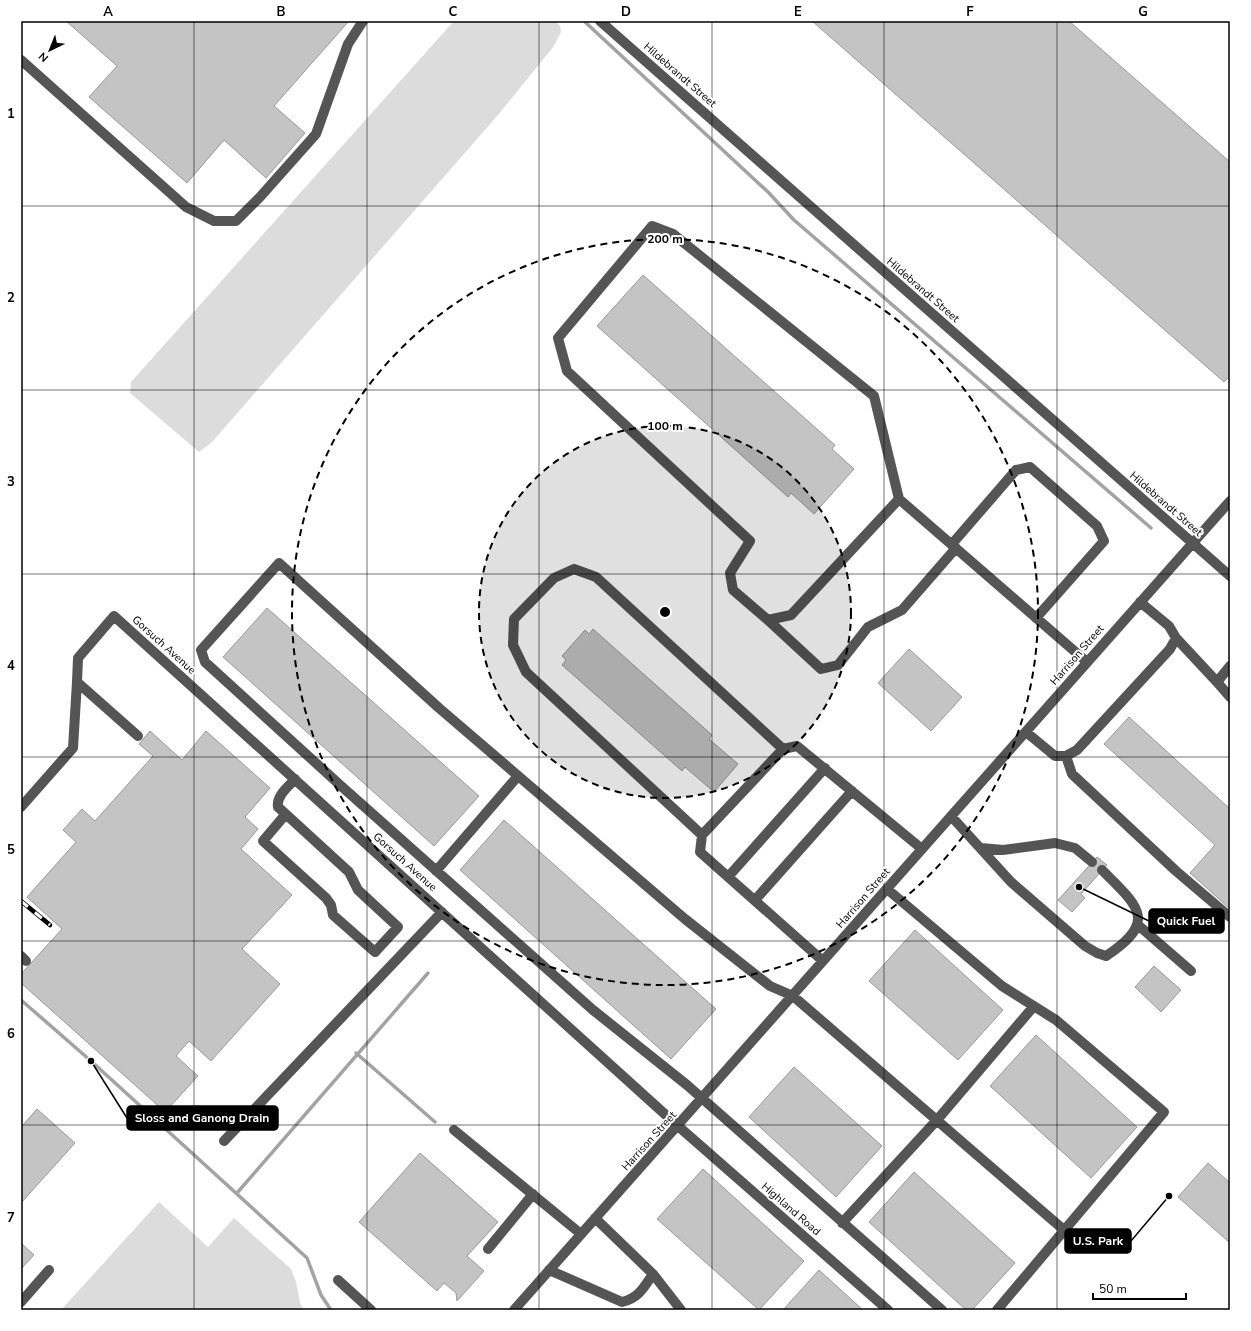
<svg xmlns="http://www.w3.org/2000/svg" width="1251" height="1331" font-family="'Nunito Sans',sans-serif">
  <rect width="100%" height="100%" fill="#fff"/>
  <path fill="#dcdcdc" d="M454,21H555L560,26L561,32L554,46L498,115L212,442L199,452L130,393L131,382Z
    M159,1202L208,1247L234,1218L291,1269L296,1282L300,1303L304,1310H61Z"/>
  <g fill="none" stroke-linecap="round" stroke-linejoin="round">
    <path stroke="#a3a3a3" stroke-width="3.5" d="M584,21L768,192L794,220L1151,528
      M21,1000L91,1061L307,1258L321,1295L331,1310
      M356,1053L435,1122
      M237,1193L428,973"/>
  </g>
  <path fill="#c4c4c4" stroke="#999" d="M66,21H349L274,106L305,133L266,178L224,140L187,183L89,97L117,66Z
    M812,21H1069L1230,162V376L1224,382Z
    M643,275L835,445L832,449L854,469L814,514L791,493L788,497L597,326Z
    M267,608L479,796L434,846L223,657Z
    M593,629L712,735L709,739L738,764L714,792L685,767L682,771L562,665L566,660L562,656L585,630L589,634Z
    M909,649L962,697L931,731L878,683Z
    M1129,717L1230,809V909L1190,873L1215,845L1104,744Z
    M150,731L182,760L206,731L270,788L245,817L258,829L241,849L292,895L242,949L280,984L211,1061L189,1041L176,1056L198,1076L165,1112L21,983V974L62,929L27,897L76,842L63,830L82,809L95,821L153,756L139,744Z
    M504,820L716,1009L671,1059L460,870Z
    M1097,857L1107,865L1081,894L1085,898L1072,912L1058,900Z
    M915,930L1003,1010L958,1060L869,981Z
    M1154,966L1181,990L1161,1012L1135,987Z
    M1036,1035L1137,1127L1091,1178L990,1086Z
    M794,1067L882,1146L836,1197L749,1117Z
    M37,1109L75,1143L21,1203V1127Z
    M420,1153L498,1222L467,1256L484,1271L457,1301L456,1293L444,1283L437,1291L359,1222Z
    M1208,1163L1230,1183V1243L1178,1197Z
    M703,1169L804,1261L759,1310L657,1219Z
    M914,1172L1015,1263L972,1310H966L869,1222Z
    M21,1243L34,1255L21,1269Z
    M819,1270L863,1310H783Z"/>
  <g fill="none" stroke-linecap="round" stroke-linejoin="round">
    <path stroke="#555" stroke-width="10" d="M600,21L1230,576
      M21,60L186,207L214,221H236L260,197L316,134L348,44L363,21
      M899,499L791,615L768,620L733,590L730,573L750,541L567,371L558,338L652,226L673,234L874,396L899,499L1087,662
      M952,544L1016,470L1030,467L1097,526L1104,541L1036,618
      M768,620L821,669L838,665L868,627L902,610L956,548
      M1176,638L1217,682L1230,666
      M1217,682L1230,697
      M1026,732L1055,756H1066L1077,750L1170,649L1176,638L1169,626L1140,602
      M138,736L77,682L78,658L114,616L678,1126L888,1310
      M1066,756L1072,774L1176,871L1230,917
      M21,807L73,748L77,682
      M285,815L263,841L326,898L331,905L333,915L375,952L398,927L358,890L349,872L278,807C276,796 288,787 295,779
      M951,816L1011,882L1085,946L1097,953L1106,956C1159,921 1138,906 1102,870
      M702,835L526,672L513,645L514,619L554,578L574,569L596,577L783,749
      M981,848L1003,850L1055,843L1075,848L1092,862
      M436,871L518,776
      M728,877L825,768
      M887,889L1002,986L1056,1020L1164,1112L997,1310
      M755,900L852,791
      M1138,925L1191,971
      M21,956L26,961
      M823,961L700,852L702,835L783,749L797,746L922,849
      M454,1130L581,1234
      M224,1141L442,912
      M595,1218L653,1274L681,1310
      M842,1223L937,1120L1034,1006
      M488,1249L533,1194
      M549,1270L622,1302C639,1298 644,1287 653,1274
      M338,1280L371,1310
      M21,1302L49,1270
      M514,1310L1230,501
      M942,1310L687,1085L593,1010L340,785L205,662L201,650L279,563L439,708L685,919L770,986L793,996L1064,1230"/>
    <g stroke="#000" stroke-width="4.5">
      <path id="rail" d="M21,901L50,925"/>
    </g>
    <use href="#rail" stroke="#fff" stroke-width="3" stroke-dasharray="9" stroke-linecap="butt"/>
  </g>
  <path fill="none" stroke="#000" stroke-width="1" stroke-opacity="0.55" d="M194,21V1310M367,21V1310M539,21V1310M712,21V1310M884,21V1310M1057,21V1310M21,206H1230M21,390H1230M21,574H1230M21,757H1230M21,941H1230M21,1125H1230"/>
  <circle cx="665" cy="612" r="186" fill="#000" fill-opacity=".12"/>
  <g fill="none" stroke="#000" stroke-width="2" stroke-dasharray="7 5">
    <circle cx="665" cy="612" r="186"/>
    <circle cx="665" cy="612" r="373"/>
  </g>
  <g text-anchor="middle" dominant-baseline="central" stroke-width="4" stroke-linejoin="round" paint-order="stroke">
    <g font-size="11" fill="#000" stroke="#fff">
      <text transform="translate(680 75) rotate(41)">Hildebrandt Street</text>
      <text transform="translate(923 290) rotate(41)">Hildebrandt Street</text>
      <text transform="translate(1166 504) rotate(41)">Hildebrandt Street</text>
      <text transform="translate(164 645) rotate(42)">Gorsuch Avenue</text>
      <text transform="translate(1077 655) rotate(-49)">Harrison Street</text>
      <text transform="translate(405 862) rotate(42)">Gorsuch Avenue</text>
      <text transform="translate(863 898) rotate(-49)">Harrison Street</text>
      <text transform="translate(649 1141) rotate(-48)">Harrison Street</text>
      <text transform="translate(791 1209) rotate(41)">Highland Road</text>
    </g>
  </g>
  <circle cx="665" cy="612" r="6" fill="#000" stroke="#fff" stroke-width="2"/>
  <g font-size="12" text-anchor="middle" font-weight="bold" fill="#000" stroke="#fff" stroke-width="4" stroke-linejoin="round" paint-order="stroke">
    <text x="665" y="243">200 m</text>
    <text x="665" y="430">100 m</text>
  </g>
  <path fill="none" stroke="#000" stroke-width="1.5" d="M1079 887L1149 921M91 1061L127 1118M1169 1196L1131 1241"/>
  <g fill="#000" stroke="#fff" stroke-width="1.5">
    <circle cx="1079" cy="887" r="4"/>
    <circle cx="91" cy="1061" r="4"/>
    <circle cx="1169" cy="1196" r="4"/>
  </g>
  <g fill="#000" stroke="#000" stroke-width="1.5">
    <rect x="1149" y="909" width="75" height="24" rx="4"/>
    <rect x="127" y="1106" width="151" height="24" rx="4"/>
    <rect x="1065" y="1229" width="66" height="24" rx="4"/>
  </g>
  <g font-size="12" text-anchor="middle" font-weight="bold" fill="#fff">
    <text x="1186" y="925">Quick Fuel</text>
    <text x="202" y="1122">Sloss and Ganong Drain</text>
    <text x="1098" y="1245">U.S. Park</text>
  </g>
  <rect width="1251" height="1331" fill="none" stroke="#ffffff" stroke-width="44"/>
  <g transform="translate(50 50) rotate(223)" stroke="#ffffff" stroke-width="3" paint-order="stroke">
  <path d="M0-3L7 15L0 10L-7 15Z" fill="#000000"/>
  <text y="-6" font-size="11" font-weight="bold" text-anchor="middle" fill="#000000">N</text>
  </g>
  <path d="M1093 1293v6h93v-6" fill="none" stroke="#000000" stroke-width="2"/>
  <text x="1099" y="1293" font-size="12" fill="#000000" stroke="#ffffff" stroke-width="3" paint-order="stroke">50 m</text>
  <rect x="22" y="22" width="1207" height="1287" fill="none" stroke="#000" stroke-width="1.5"/>
  <g font-size="13" text-anchor="middle" font-weight="bold" fill="#000">
    <text x="108" y="16">A</text>
    <text x="281" y="16">B</text>
    <text x="453" y="16">C</text>
    <text x="626" y="16">D</text>
    <text x="798" y="16">E</text>
    <text x="970" y="16">F</text>
    <text x="1143" y="16">G</text>
    <text x="11" y="118">1</text>
    <text x="11" y="302">2</text>
    <text x="11" y="486">3</text>
    <text x="11" y="670">4</text>
    <text x="11" y="854">5</text>
    <text x="11" y="1038">6</text>
    <text x="11" y="1222">7</text>
  </g>
</svg>
